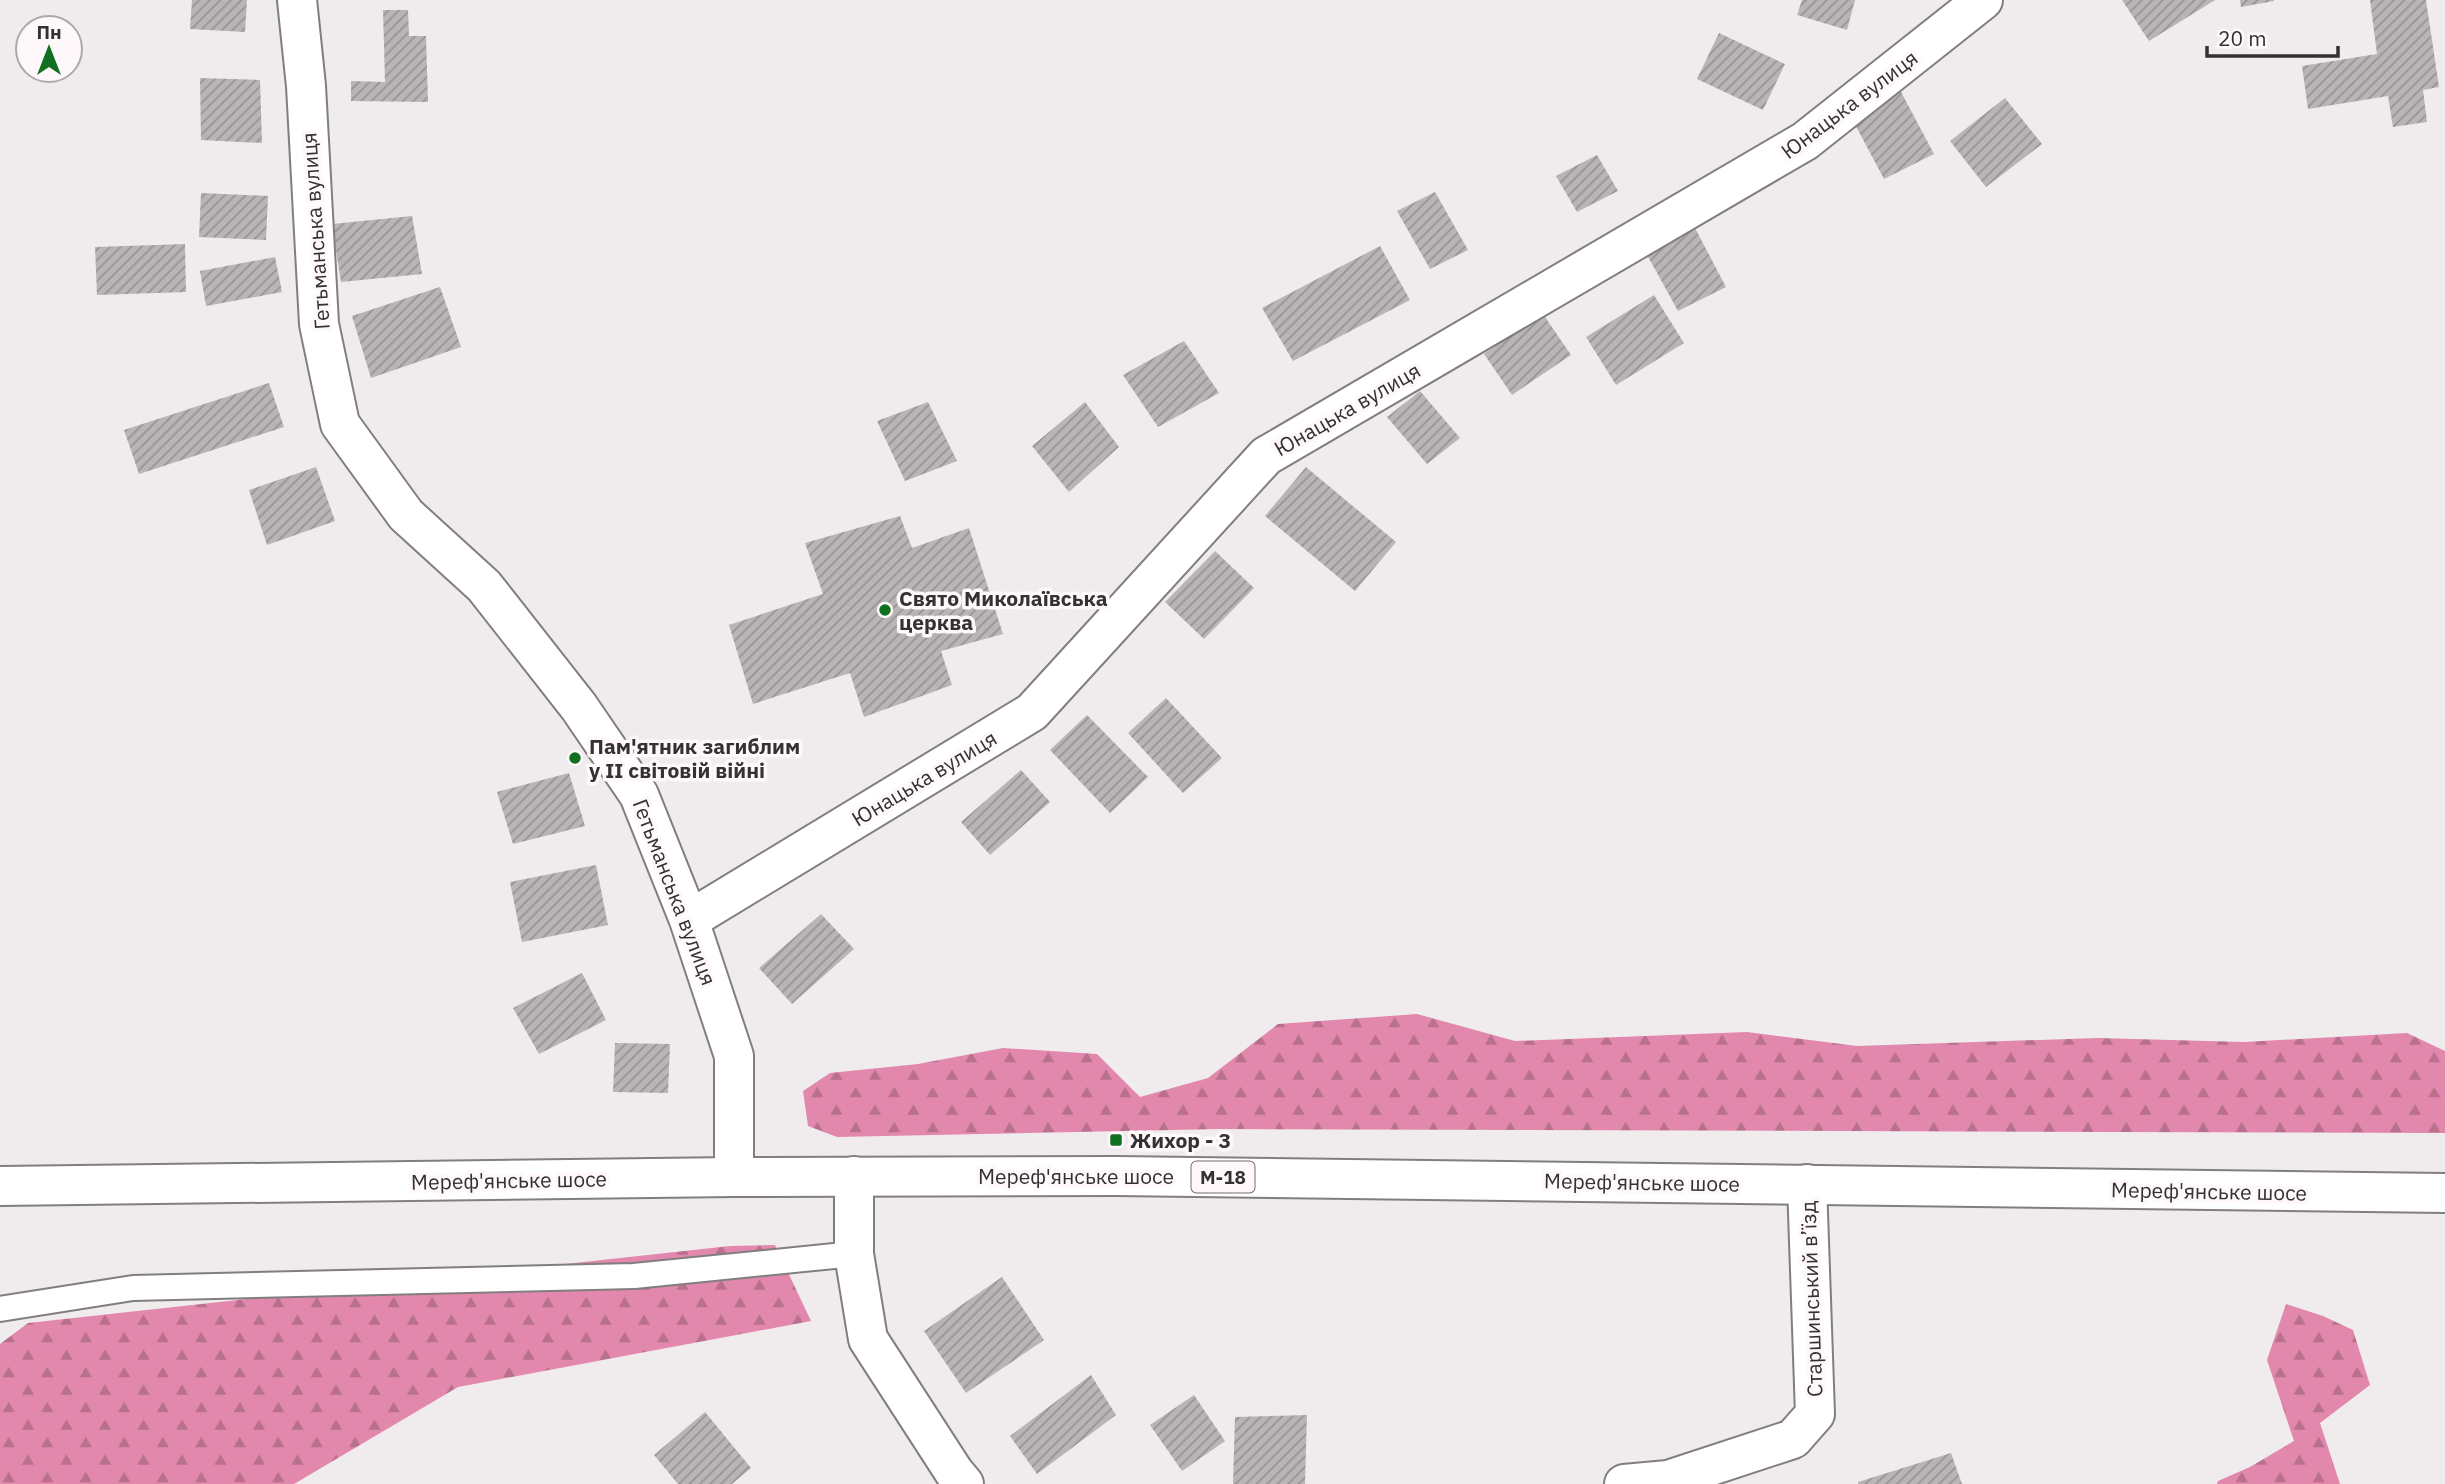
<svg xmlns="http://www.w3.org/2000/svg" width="2445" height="1484" font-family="'IBM Plex Sans',sans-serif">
  <defs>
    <pattern id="forest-firs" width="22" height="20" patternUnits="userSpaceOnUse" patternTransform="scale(1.75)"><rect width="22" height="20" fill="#e288ac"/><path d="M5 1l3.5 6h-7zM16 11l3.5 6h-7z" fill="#b8708d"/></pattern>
    <pattern id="building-hatch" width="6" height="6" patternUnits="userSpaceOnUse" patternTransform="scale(1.75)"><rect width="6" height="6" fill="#b9b4b6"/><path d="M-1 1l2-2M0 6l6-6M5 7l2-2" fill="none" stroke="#979395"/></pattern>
  </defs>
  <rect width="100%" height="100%" fill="#f0ebed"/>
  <path fill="url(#forest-firs)" d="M1417,1014L1515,1041L1747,1032L1857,1046L2098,1038L2244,1042L2407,1033L2445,1051V1133L1219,1129L837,1137L808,1126L803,1091L830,1073L918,1064L1003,1048L1097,1054L1140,1097L1208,1078L1278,1024Z
    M775,1245L811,1321L458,1387L294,1484H0V1344L28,1323L730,1246Z
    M2286,1304L2323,1316L2353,1330L2370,1385L2320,1423L2340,1484H2217L2218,1481L2250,1467L2294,1441L2267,1360Z"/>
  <path fill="url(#building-hatch)" d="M192,0H247L245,32L190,29Z
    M1802,0H1855L1847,30L1797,15Z
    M2122,0H2215L2149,41Z
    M2240,0H2274V1L2241,7Z
    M2370,0H2426L2439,87L2423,90L2427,122L2393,127L2388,96L2308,109L2302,66L2377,54Z
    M383,10H408L409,36H426L428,102L351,101V81L385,82Z
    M1719,33L1785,64L1763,110L1697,79Z
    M200,78L260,80L262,143L201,140Z
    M1900,90L1934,154L1884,179L1850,115Z
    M2005,98L2042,144L1986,187L1950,141Z
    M1597,155L1618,191L1577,212L1556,176Z
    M1435,192L1468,250L1430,269L1397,211Z
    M201,193L268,196L266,240L199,237Z
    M412,216L422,274L341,282L332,224Z
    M1695,228L1726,287L1678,311L1646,253Z
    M185,244L186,292L97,295L95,247Z
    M1380,246L1410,300L1293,361L1262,308Z
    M275,257L282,292L206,306L200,271Z
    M440,287L461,347L371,378L352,316Z
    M1654,295L1684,343L1616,385L1586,337Z
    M1543,314L1571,355L1512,395L1484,354Z
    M1184,341L1219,393L1158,427L1123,375Z
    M269,383L284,427L139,474L124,430Z
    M1420,391L1460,438L1427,464L1387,417Z
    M928,402L957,461L905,481L877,421Z
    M1085,402L1119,447L1069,492L1032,446Z
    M316,467L335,521L267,545L249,490Z
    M1306,467L1396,542L1355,591L1265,516Z
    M900,516L912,548L969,528L1003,634L941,651L952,685L864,717L850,673L753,704L729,625L823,594L805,543Z
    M1215,551L1254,588L1204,639L1165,602Z
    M1166,698L1222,758L1183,793L1128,733Z
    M1087,715L1148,777L1110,813L1050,750Z
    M1021,770L1050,802L990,855L961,822Z
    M569,773L585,826L513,844L497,792Z
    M596,865L608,925L522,942L510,882Z
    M821,914L854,949L792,1004L759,968Z
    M582,973L606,1020L539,1054L513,1008Z
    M615,1043L670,1044L668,1093L613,1092Z
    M1002,1277L1044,1340L966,1393L924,1331Z
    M1091,1375L1116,1415L1037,1474L1010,1436Z
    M1194,1395L1225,1441L1182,1471L1150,1425Z
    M705,1412L751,1468L732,1484H678L654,1455Z
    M1307,1415L1305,1484H1233L1235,1417Z
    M1951,1453L1962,1484H1858V1482Z"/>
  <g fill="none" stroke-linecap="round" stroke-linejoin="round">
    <g stroke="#827e7f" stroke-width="28">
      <path id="service" d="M0,1309L133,1288L634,1276L854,1254"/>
    </g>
    <g stroke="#827e7f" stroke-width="42">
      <path id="minor" d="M297,0L306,86L319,324L340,424L406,515L484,586L579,707L639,795L689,920L734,1056V1177
        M689,920L1032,712L1266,456L1805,141L1983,0
        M854,1176V1254L868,1339L954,1472L964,1484
        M1624,1484L1668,1480L1793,1439L1815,1414L1807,1184"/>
    </g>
    <g stroke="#827e7f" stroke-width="42">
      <path id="trunk" d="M0,1186L734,1177L1117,1176L2445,1193"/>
    </g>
    <use href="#service" stroke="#fff" stroke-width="24"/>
    <use href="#minor" stroke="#fff" stroke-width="38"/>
    <use href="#trunk" stroke="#fff" stroke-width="38"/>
  </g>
  <g fill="#0e7020" stroke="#fef8fa" stroke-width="2.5">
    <circle cx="885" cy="610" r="7"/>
    <circle cx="575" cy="758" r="7"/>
    <rect x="1109" y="1133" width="14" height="14" rx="3.5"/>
  </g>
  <g text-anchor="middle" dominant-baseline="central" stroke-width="7" stroke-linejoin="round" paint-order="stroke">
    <rect fill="#fef8fa" stroke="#706d6e" stroke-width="2" x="1191.5" y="1161.5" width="63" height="31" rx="5"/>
    <g font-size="19" font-weight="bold" fill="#333132">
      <text x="1223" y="1177">М-18</text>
    </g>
    <g font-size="21" fill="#333132" stroke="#fef8fa">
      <text transform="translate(1849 104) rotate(-37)">Юнацька вулиця</text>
      <text transform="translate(315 231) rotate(-94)">Гетьманська вулиця</text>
      <text transform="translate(1347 409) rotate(-30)">Юнацька вулиця</text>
      <text transform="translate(924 778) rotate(-31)">Юнацька вулиця</text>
      <text transform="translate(675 892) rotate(69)">Гетьманська вулиця</text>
      <text x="1076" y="1176">Мереф'янське шосе</text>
      <text transform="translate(509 1180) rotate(-1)">Мереф'янське шосе</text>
      <text transform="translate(1642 1182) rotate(1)">Мереф'янське шосе</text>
      <text transform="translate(2209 1191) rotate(1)">Мереф'янське шосе</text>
      <text transform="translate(1811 1299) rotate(-92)">Старшинський в’їзд</text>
    </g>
    <g font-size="21" font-weight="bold" fill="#333132" stroke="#fef8fa" text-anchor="start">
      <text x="899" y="598">Свято Миколаївська<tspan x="899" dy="24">церква</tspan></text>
      <text x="589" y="746">Пам'ятник загиблим<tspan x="589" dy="24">у II світовій війні</tspan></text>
      <text x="1130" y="1140">Жихор - 3</text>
    </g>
  </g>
  <g transform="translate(49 49)"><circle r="33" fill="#fef8fa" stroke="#ada8aa" stroke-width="2"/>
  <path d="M0-5L12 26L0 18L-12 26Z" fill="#0e7020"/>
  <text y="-10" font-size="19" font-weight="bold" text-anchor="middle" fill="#333132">Пн</text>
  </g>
  <path d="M2207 46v10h131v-10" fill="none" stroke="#333132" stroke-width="3.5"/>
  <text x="2218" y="46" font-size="21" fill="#333132" stroke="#fef8fa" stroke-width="5" paint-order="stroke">20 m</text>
</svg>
